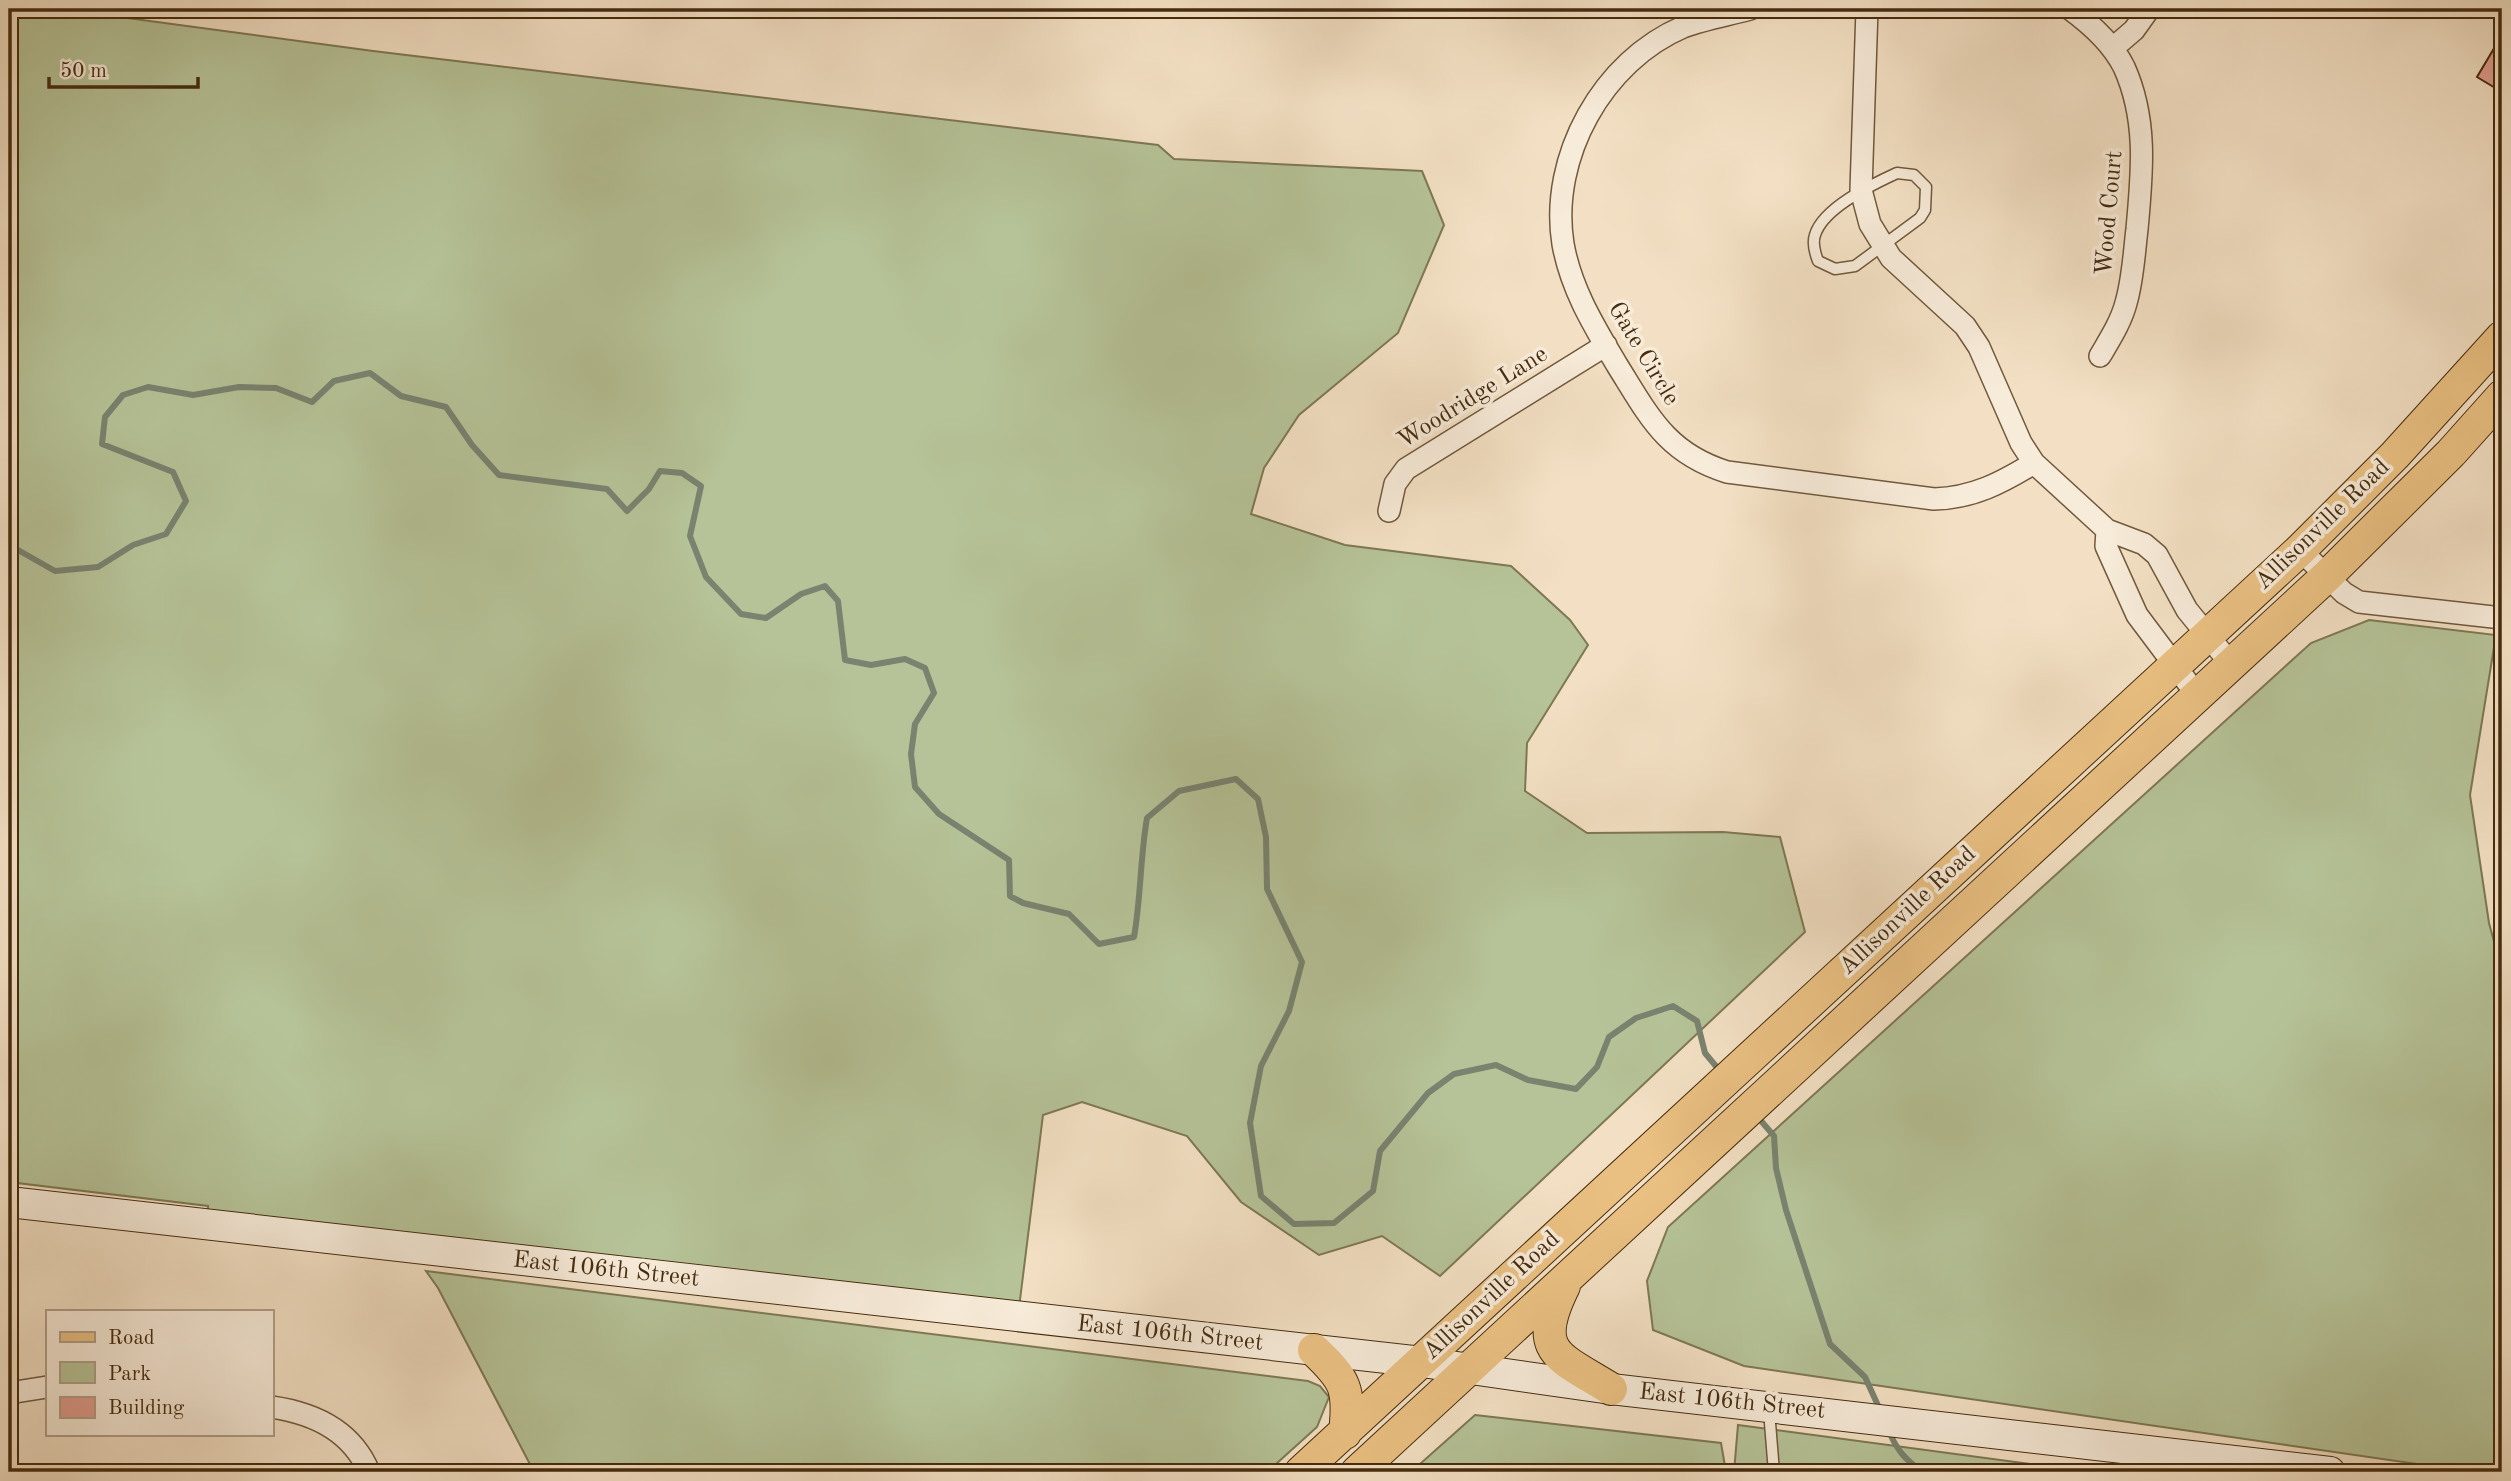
<svg xmlns="http://www.w3.org/2000/svg" width="2511" height="1481" font-family="'Old Standard TT',serif">
  <rect width="100%" height="100%" fill="#f3e0c4"/>
  <filter id="stains"><feTurbulence type="fractalNoise" baseFrequency=".00286" numOctaves="4"/><feColorMatrix values="0 0 0 0 .2 0 0 0 0 .09 0 0 0 0 .02 0 0 0 .5 -.17"/></filter>
  <radialGradient id="worn" r=".72"><stop offset=".6" stop-color="#630" stop-opacity="0"/><stop offset="1" stop-color="#630" stop-opacity=".3"/></radialGradient>
  <path fill="#b6c398" stroke="#7e7853" stroke-width="2" d="M9,9H60L373,51L1158,145L1174,159L1422,171L1444,225L1398,333L1299,415L1264,468L1251,514L1345,545L1511,566L1570,620L1588,645L1527,743L1525,791L1587,833L1723,832L1780,837L1805,932L1440,1276L1382,1236L1319,1255L1241,1202L1187,1136L1082,1102L1043,1115L1019,1308L208,1215V1206L9,1182Z
    M2369,620L2496,635L2470,795L2489,923L2502,971V1472H2472L1744,1366L1653,1330L1647,1281L1668,1227L2311,643Z
    M426,1271L1308,1381L1320,1386L1329,1397L1317,1427L1267,1472H534L438,1288Z
    M1475,1415L1721,1443L1726,1472H1411Z
    M1738,1425L2090,1472H1734Z"/>
  <g fill="none" stroke-linecap="round" stroke-linejoin="round">
    <path stroke="#798370" stroke-width="6" d="M9,550H18L55,571L98,567L133,545L166,534L186,501L173,472L102,444L105,417L123,395L148,387L193,395L239,387L276,388L312,402L334,381L370,373L401,396L446,407L472,445L499,475L607,489L627,511L649,489L660,471L682,473L701,486L690,536L706,577L741,614L766,618L801,594L825,586L838,601L845,660L871,665L905,659L925,668L934,693L915,724L911,754L915,787L939,814L1009,860L1010,896L1023,903L1069,914L1099,944L1134,937C1141,898 1140,858 1147,818L1179,791L1236,779L1258,799L1266,837L1267,889L1302,962L1289,1011L1261,1066L1250,1123L1261,1196L1294,1224L1334,1223L1373,1191L1380,1151L1428,1093L1454,1074L1496,1065L1528,1080L1576,1089L1597,1067L1609,1037L1636,1018L1673,1006L1697,1021L1705,1053L1720,1071
      M1756,1115L1774,1136L1776,1168L1786,1210L1830,1344L1865,1377L1881,1412
      M1888,1429C1896,1449 1905,1460 1923,1472"/>
  </g>
  <path fill="#e19d90" stroke="#462c0e" stroke-width="2" d="M2502,35V92L2477,77Z"/>
  <g fill="none" stroke-linecap="round" stroke-linejoin="round">
    <g stroke="#71593c" stroke-width="13">
      <path id="lane" d="M1897,173L1914,175L1926,187L1925,210L1920,218L1855,266L1835,269L1818,261C1815,253 1812,243 1815,235C1823,208 1873,184 1897,173Z
        M1772,1409L1770,1423L1774,1472"/>
    </g>
    <g stroke="#71593c" stroke-width="24">
      <path id="street" d="M1750,9C1728,15 1704,19 1683,27C1603,61 1549,157 1563,244C1571,289 1594,326 1617,365C1649,416 1666,453 1727,472L1934,499C1973,498 2001,483 2034,463
        M1867,9L1861,190L1870,224L1891,258L1965,326L1979,347L2021,443L2034,463L2107,530L2144,544L2157,555L2187,610L2231,664
        M2070,9C2092,25 2112,43 2124,67C2148,120 2142,174 2137,229C2134,254 2133,279 2126,303C2121,322 2110,339 2100,356
        M2113,48L2134,30L2149,9
        M1389,511L1395,484L1406,469L1606,345
        M2107,530L2106,546L2137,615L2197,695
        M2300,550L2344,593L2359,602L2502,618
        M9,1393L47,1387
        M271,1407C314,1413 352,1431 369,1472"/>
    </g>
    <g stroke="#462c0e" stroke-width="32">
      <path id="secondary" d="M9,1202L1422,1362L1611,1389L2330,1472"/>
    </g>
    <g stroke="#462c0e" stroke-width="34">
      <path id="primary" d="M1564,1286C1531,1353 1558,1356 1611,1389
        M1314,1350C1346,1380 1350,1389 1345,1433
        M1301,1472L2300,550L2395,455L2502,337
        M1357,1472L2327,576L2451,453L2502,396"/>
    </g>
    <use href="#lane" stroke="#f7ebd9" stroke-width="10"/>
    <use href="#street" stroke="#f7ebd9" stroke-width="21"/>
    <use href="#secondary" stroke="#f7ebd9" stroke-width="30"/>
    <use href="#primary" stroke="#eac082" stroke-width="32"/>
  </g>
  <g text-anchor="middle" dominant-baseline="central" stroke-width="7" stroke-linejoin="round" paint-order="stroke">
    <g font-size="24" fill="#462c0e" stroke="#f7ebd9">
      <text transform="translate(2110 213) rotate(-85)">Wood Court</text>
      <text transform="translate(1643 354) rotate(59)">Gate Circle</text>
      <text transform="translate(1473 398) rotate(-32)">Woodridge Lane</text>
      <text transform="translate(2323 525) rotate(-44)">Allisonville Road</text>
      <text transform="translate(1908 911) rotate(-43)">Allisonville Road</text>
      <text transform="translate(606 1270) rotate(6)">East 106th Street</text>
      <text transform="translate(1492 1296) rotate(-43)">Allisonville Road</text>
      <text transform="translate(1170 1334) rotate(6)">East 106th Street</text>
      <text transform="translate(1732 1402) rotate(6)">East 106th Street</text>
    </g>
  </g>
  <rect width="2511" height="1481" fill="none" stroke="#f3e0c4" stroke-width="35"/>
  <rect x="10" y="10" width="2490" height="1460" fill="none" stroke="#462c0e" stroke-width="3.5"/>
  <rect x="18" y="18" width="2476" height="1446" fill="none" stroke="#462c0e" stroke-width="2"/>
  <rect x="46" y="1310" width="228" height="126" fill="#f7ebd9" stroke="#b09f88" stroke-width="2"/>
  <rect x="60" y="1332" width="35" height="10" fill="#eac082" stroke="#b09f88" stroke-width="2"/>
  <text x="108" y="1344" font-size="21" fill="#462c0e">Road</text>
  <rect x="60" y="1362" width="35" height="21" fill="#b6c398" stroke="#b09f88" stroke-width="2"/>
  <text x="108" y="1380" font-size="21" fill="#462c0e">Park</text>
  <rect x="60" y="1397" width="35" height="21" fill="#e19d90" stroke="#b09f88" stroke-width="2"/>
  <text x="108" y="1414" font-size="21" fill="#462c0e">Building</text>
  <path d="M49 77v10h149v-10" fill="none" stroke="#462c0e" stroke-width="3.5"/>
  <text x="60" y="77" font-size="21" fill="#462c0e" stroke="#f7ebd9" stroke-width="5" paint-order="stroke">50 m</text>
  <rect width="100%" height="100%" filter="url(#stains)"/>
  <rect width="100%" height="100%" fill="url(#worn)"/>
</svg>
